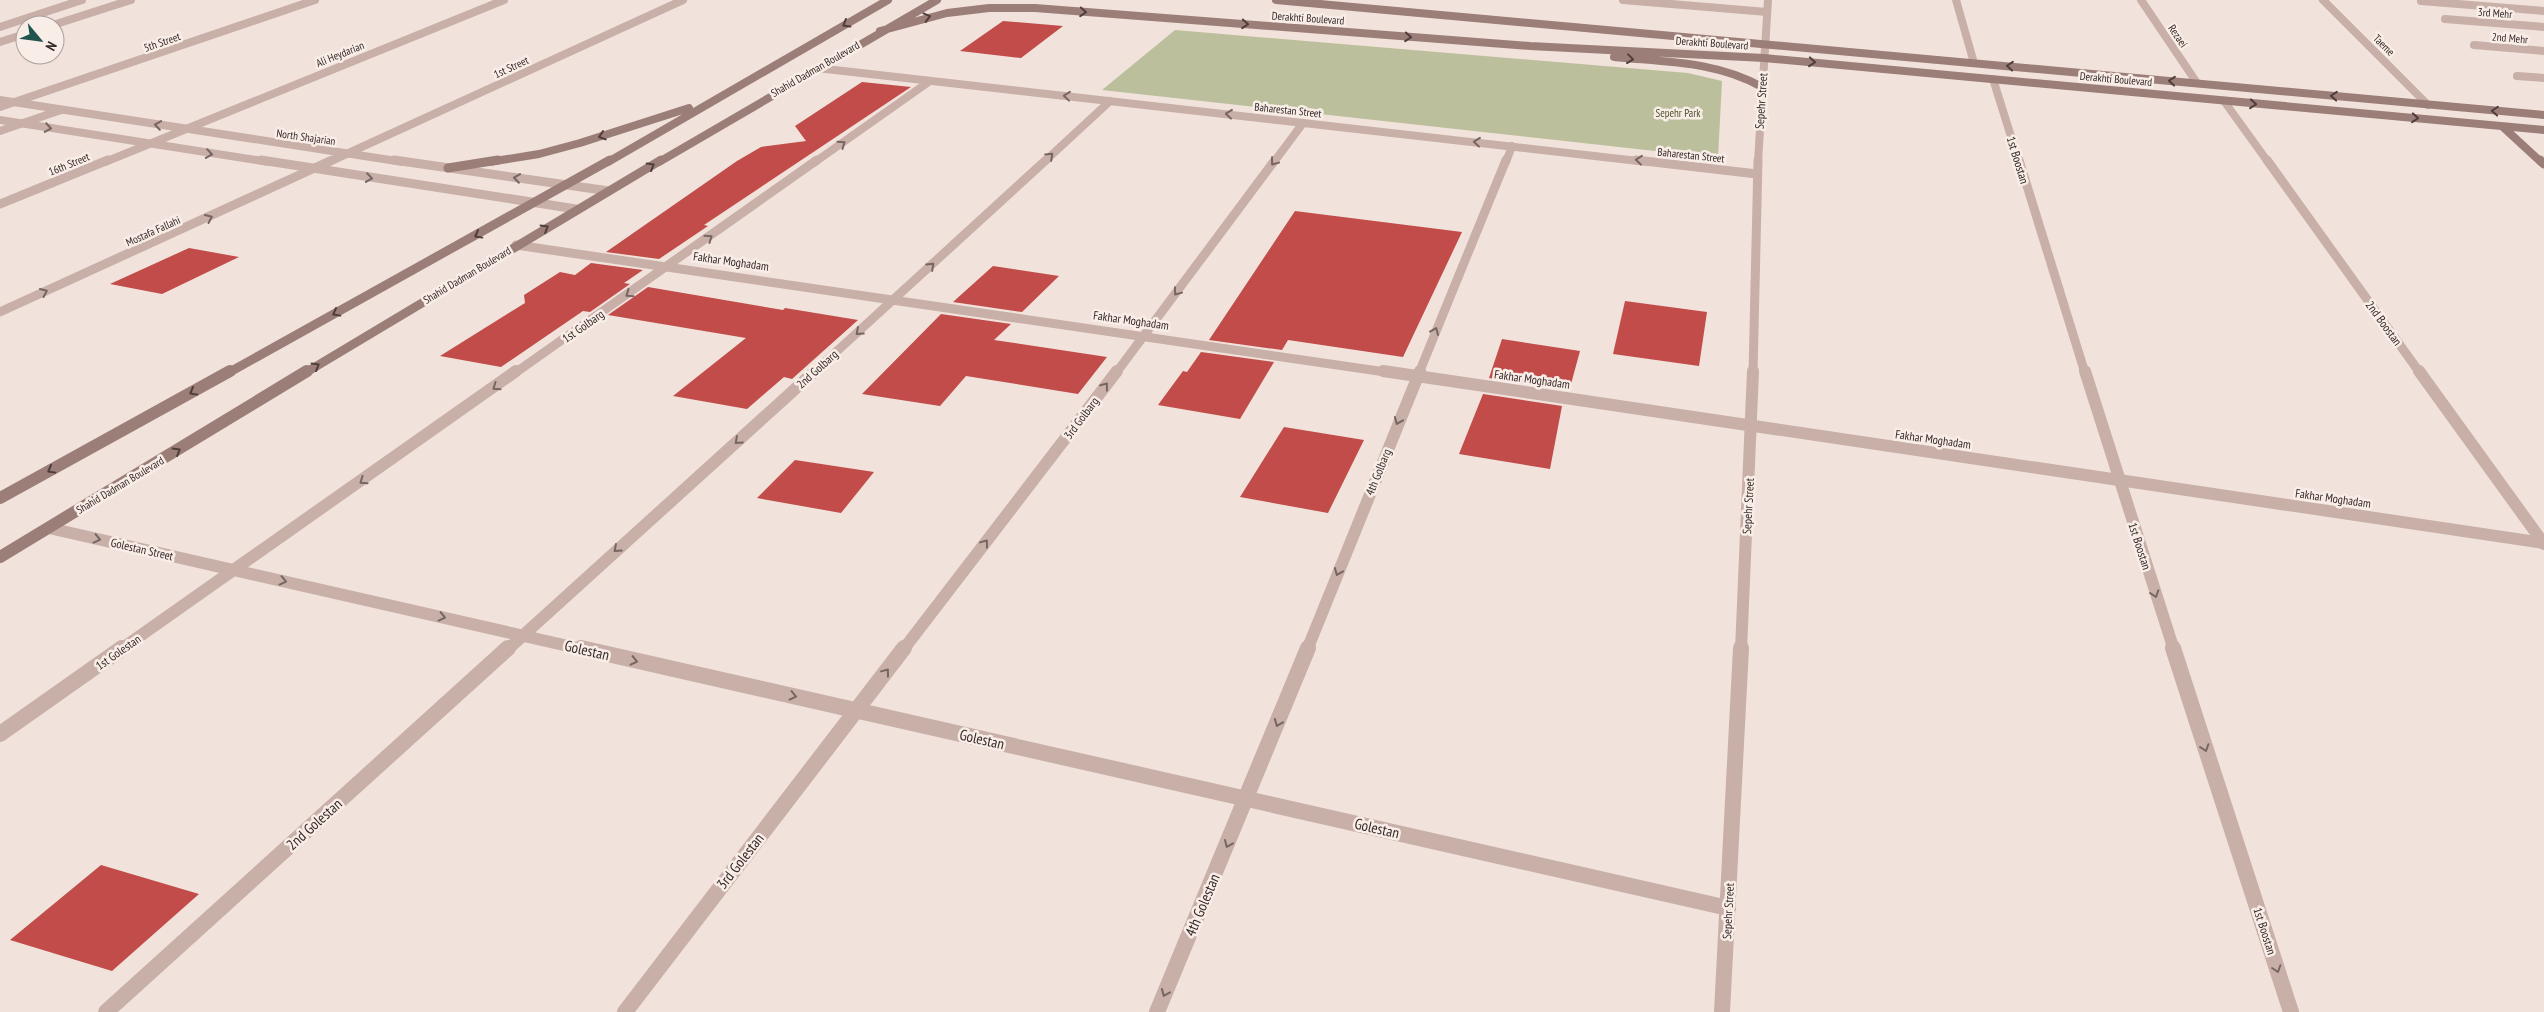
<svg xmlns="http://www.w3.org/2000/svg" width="2544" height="1012" font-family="'PT Sans Narrow',sans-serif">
  <rect width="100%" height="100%" fill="#f1e2db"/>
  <path fill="#bbbf9c" d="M1175,30L1688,73L1722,81L1718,158L1102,90Z"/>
  <path fill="#c14c49" d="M1003,21L1063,26L1021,58L960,51Z
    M862,82L911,87L704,225L708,226L659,259L606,252L737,161L761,147L806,141L795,126Z
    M1295,211L1462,232L1403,357L1288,340L1282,350L1209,340Z
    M189,248L239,257L162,294L110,284Z
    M591,263L643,270L624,283L630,284L590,312L583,311L501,367L440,356L525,303L524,295L560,272L575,275Z
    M993,266L1059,276L1022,312L953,302Z
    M648,287L783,310L785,308L858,320L792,379L784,377L747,409L673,396L746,338L608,315Z
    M1625,301L1707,312L1699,366L1613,354Z
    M941,314L1011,324L994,340L1107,357L1078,394L966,376L940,406L862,394Z
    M1502,339L1580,351L1571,384L1567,383L1565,390L1489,378Z
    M1201,352L1274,362L1240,419L1158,405L1183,371L1187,372Z
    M1483,394L1562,406L1550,469L1459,454Z
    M1284,427L1364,440L1328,513L1240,497Z
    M795,460L874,472L841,513L757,498Z
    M101,865L199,894L112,971L10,940Z"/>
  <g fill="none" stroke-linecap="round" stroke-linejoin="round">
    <path stroke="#c8afa8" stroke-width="8" d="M1623,0L1767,12
      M1956,0L1974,63
      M2141,0L2197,83
      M2323,0L2428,105
      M2421,1L2544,11
      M2445,19L2544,27
      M53,25L131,0
      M0,42L25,34
      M2474,45L2544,51
      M817,68L1647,162
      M2517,76L2544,78
      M1993,79L2019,162
      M2224,101L2268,162
      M0,107L315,0
      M0,131L61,110
      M105,162L504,0
      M329,162L683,0
      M815,162L930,81
      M1044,162L1110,101
      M1274,162L1303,123
      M1506,162L1512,146"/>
    <path stroke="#c8afa8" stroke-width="9" d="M1636,160L1757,174
      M2019,160L2085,373
      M2267,160L2420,373
      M0,204L108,160
      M0,312L332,160
      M515,373L817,160
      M813,373L1046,160
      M1116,373L1275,160
      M1419,373L1506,160"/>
    <path stroke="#c8afa8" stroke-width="12" d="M2085,371L2174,650
      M2419,371L2544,544
      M49,528L586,650
      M120,650L516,371
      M507,650L815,371
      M903,650L1117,371
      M1307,650L1420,371"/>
    <path stroke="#c8afa8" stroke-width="16" d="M581,648L1728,908
      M2173,648L2291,1012
      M0,734L122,648
      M106,1012L508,648
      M625,1012L904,648
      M1157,1012L1308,648"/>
    <path stroke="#c8afa8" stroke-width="8" d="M0,27L82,0
      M0,100L403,162
      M0,120L269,162
      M1758,162L1768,0"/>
    <path stroke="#c8afa8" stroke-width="9" d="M261,160L576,209
      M394,160L609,191
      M516,245L1392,373
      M1753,373L1758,160"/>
    <path stroke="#c8afa8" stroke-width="12" d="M1383,371L2544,543
      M1741,650L1753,371"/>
    <path stroke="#c8afa8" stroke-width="16" d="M1722,1012L1741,648"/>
    <path stroke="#9c7e79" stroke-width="8" d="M1276,0L2544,115
      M880,31L947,13L989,8H1035L1530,46L1764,58L2544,130
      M1614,57C1665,62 1716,61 1762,87
      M2503,127L2541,162
      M489,162L539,154L580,143L689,108
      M608,162L888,0
      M659,162L937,0"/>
    <path stroke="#9c7e79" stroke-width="9" d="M2540,160L2544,164
      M448,168L498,160
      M228,373L610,160
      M305,373L661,160"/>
    <path stroke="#9c7e79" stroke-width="12" d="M0,498L230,371
      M0,557L307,371"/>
  </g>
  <defs><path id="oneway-chevron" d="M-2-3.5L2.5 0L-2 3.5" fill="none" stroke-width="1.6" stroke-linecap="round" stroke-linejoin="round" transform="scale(1.25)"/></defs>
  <g stroke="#4f3e3c">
    <use href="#oneway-chevron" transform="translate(1083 12) rotate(4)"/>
    <use href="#oneway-chevron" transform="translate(927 17) rotate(-15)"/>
    <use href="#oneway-chevron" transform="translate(846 24) rotate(150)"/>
    <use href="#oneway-chevron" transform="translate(1245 24) rotate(4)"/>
    <use href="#oneway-chevron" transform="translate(1408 37) rotate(4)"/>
    <use href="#oneway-chevron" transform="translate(1630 59) rotate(7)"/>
    <use href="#oneway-chevron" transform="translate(1812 62) rotate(5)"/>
    <use href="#oneway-chevron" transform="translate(2010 66) rotate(-175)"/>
    <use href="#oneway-chevron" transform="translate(2172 81) rotate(-175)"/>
    <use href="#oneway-chevron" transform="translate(2334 96) rotate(-175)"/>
    <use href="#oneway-chevron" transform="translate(2253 104) rotate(5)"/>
    <use href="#oneway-chevron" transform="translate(2495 111) rotate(-175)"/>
    <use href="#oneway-chevron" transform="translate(2415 118) rotate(5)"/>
    <use href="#oneway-chevron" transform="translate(602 136) rotate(162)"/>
    <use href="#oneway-chevron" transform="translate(651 166) rotate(-30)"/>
    <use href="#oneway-chevron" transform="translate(545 228) rotate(-31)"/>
    <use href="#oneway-chevron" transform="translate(478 235) rotate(151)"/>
    <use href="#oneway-chevron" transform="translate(336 313) rotate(151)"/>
    <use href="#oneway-chevron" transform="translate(316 366) rotate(-31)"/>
    <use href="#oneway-chevron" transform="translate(193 392) rotate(151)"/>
    <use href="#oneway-chevron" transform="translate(177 451) rotate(-31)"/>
    <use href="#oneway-chevron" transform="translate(51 470) rotate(151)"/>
  </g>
  <g stroke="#776562">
    <use href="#oneway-chevron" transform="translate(1067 96) rotate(-174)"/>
    <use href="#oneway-chevron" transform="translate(1229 114) rotate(-174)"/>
    <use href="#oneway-chevron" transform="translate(158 125) rotate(-171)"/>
    <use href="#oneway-chevron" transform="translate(48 128) rotate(9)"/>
    <use href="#oneway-chevron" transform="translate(1477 142) rotate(-174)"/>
    <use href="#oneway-chevron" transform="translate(842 144) rotate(-35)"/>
    <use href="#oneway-chevron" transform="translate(209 154) rotate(9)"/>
    <use href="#oneway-chevron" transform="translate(1050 156) rotate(-43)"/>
    <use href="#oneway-chevron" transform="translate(1639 160) rotate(-174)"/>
    <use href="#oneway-chevron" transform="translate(1274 162) rotate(127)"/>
    <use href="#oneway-chevron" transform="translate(369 178) rotate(8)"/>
    <use href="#oneway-chevron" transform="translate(517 178) rotate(-172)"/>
    <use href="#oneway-chevron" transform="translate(209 218) rotate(-24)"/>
    <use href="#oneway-chevron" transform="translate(709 238) rotate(-35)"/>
    <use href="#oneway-chevron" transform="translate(931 266) rotate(-43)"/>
    <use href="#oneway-chevron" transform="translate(44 292) rotate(-24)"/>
    <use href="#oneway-chevron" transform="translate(1177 292) rotate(127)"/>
    <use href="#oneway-chevron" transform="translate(629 294) rotate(145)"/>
    <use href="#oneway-chevron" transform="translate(1435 331) rotate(-67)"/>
    <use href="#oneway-chevron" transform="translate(859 332) rotate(138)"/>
    <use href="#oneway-chevron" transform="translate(1105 386) rotate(-53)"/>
    <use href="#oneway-chevron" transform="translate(496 387) rotate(145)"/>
    <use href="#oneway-chevron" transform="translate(1398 421) rotate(112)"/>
    <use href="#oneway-chevron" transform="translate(738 441) rotate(138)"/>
    <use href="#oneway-chevron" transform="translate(363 481) rotate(145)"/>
    <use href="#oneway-chevron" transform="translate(97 539) rotate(13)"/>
    <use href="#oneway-chevron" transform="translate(985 543) rotate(-53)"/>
    <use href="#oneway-chevron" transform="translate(617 549) rotate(138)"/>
    <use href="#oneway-chevron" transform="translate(1338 572) rotate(112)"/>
    <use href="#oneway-chevron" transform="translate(283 581) rotate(13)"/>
    <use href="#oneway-chevron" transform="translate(2155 594) rotate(72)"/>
    <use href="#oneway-chevron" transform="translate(442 617) rotate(13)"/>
    <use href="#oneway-chevron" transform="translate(634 661) rotate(13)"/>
    <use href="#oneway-chevron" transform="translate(886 672) rotate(-53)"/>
    <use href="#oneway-chevron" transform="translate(793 696) rotate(13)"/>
    <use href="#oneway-chevron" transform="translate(1278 723) rotate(112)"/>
    <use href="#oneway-chevron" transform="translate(2205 748) rotate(72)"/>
    <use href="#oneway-chevron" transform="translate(1228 844) rotate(113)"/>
    <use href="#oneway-chevron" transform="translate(2277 969) rotate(72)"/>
    <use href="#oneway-chevron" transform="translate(1165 993) rotate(113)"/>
  </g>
  <g text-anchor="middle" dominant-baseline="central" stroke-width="5" stroke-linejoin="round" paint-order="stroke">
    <g font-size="11" fill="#352928" stroke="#f9ede7">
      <text transform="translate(2495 13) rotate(4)">3rd Mehr</text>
      <text transform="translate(1308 18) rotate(4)">Derakhti Boulevard</text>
      <text transform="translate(2178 36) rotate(56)">Rezaei</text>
      <text transform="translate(2510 38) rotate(5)">2nd Mehr</text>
      <text transform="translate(162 42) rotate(-19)">5th Street</text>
      <text transform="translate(1712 43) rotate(4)">Derakhti Boulevard</text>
      <text transform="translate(2384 45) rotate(45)">Taeme</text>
      <text transform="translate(340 54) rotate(-22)">Ali Heydarian</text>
      <text transform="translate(511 67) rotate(-25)">1st Street</text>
      <text transform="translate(815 69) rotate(-30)">Shahid Dadman Boulevard</text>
      <text transform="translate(2116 79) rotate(5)">Derakhti Boulevard</text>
      <text transform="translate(1288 110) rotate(6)">Baharestan Street</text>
      <text transform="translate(306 137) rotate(8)">North Shajarian</text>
      <text transform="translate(1691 155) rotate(6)">Baharestan Street</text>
      <text transform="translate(69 164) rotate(-22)">16th Street</text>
      <text transform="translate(153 231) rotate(-24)">Mostafa Fallahi</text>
      <text transform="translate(467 275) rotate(-31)">Shahid Dadman Boulevard</text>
      <text transform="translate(120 485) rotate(-31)">Shahid Dadman Boulevard</text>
    </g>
    <g font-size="11" fill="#4d522c" stroke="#f9ede7">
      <text x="1678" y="113">Sepehr Park</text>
    </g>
    <g font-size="12" fill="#352928" stroke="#f9ede7">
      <text transform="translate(1761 101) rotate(-86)">Sepehr Street</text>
      <text transform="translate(2018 160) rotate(73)">1st Boostan</text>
      <text transform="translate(731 261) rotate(8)">Fakhar Moghadam</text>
      <text transform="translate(1131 320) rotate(8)">Fakhar Moghadam</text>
      <text transform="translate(2384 323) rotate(54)">2nd Boostan</text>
      <text transform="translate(583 326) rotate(-35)">1st Golbarg</text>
      <text transform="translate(817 369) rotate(-42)">2nd Golbarg</text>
      <text transform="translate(1532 379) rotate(8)">Fakhar Moghadam</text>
      <text transform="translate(1081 418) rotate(-53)">3rd Golbarg</text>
      <text transform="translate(1933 439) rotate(8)">Fakhar Moghadam</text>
      <text transform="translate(1378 472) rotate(-68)">4th Golbarg</text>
      <text transform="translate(2333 498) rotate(8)">Fakhar Moghadam</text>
      <text transform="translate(1748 506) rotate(-87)">Sepehr Street</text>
      <text transform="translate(2140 546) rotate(72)">1st Boostan</text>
      <text transform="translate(142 549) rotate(13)">Golestan Street</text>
      <text transform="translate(118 652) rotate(-35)">1st Golestan</text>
      <text transform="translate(1728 911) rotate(-87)">Sepehr Street</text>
      <text transform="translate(2265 931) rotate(72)">1st Boostan</text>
    </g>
    <g font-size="15" fill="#352928" stroke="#f9ede7">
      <text transform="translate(587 650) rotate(13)">Golestan</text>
      <text transform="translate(982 739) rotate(13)">Golestan</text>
      <text transform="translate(314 824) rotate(-42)">2nd Golestan</text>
      <text transform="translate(1377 828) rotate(13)">Golestan</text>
      <text transform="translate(740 861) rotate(-52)">3rd Golestan</text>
      <text transform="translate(1202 905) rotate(-67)">4th Golestan</text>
    </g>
  </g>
  <g transform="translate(40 40) rotate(119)"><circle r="24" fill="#f9ede7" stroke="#ab9f9b"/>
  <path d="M0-4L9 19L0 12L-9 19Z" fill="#1f554d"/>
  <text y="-8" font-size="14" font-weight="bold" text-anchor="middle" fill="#352928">N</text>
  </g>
</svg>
